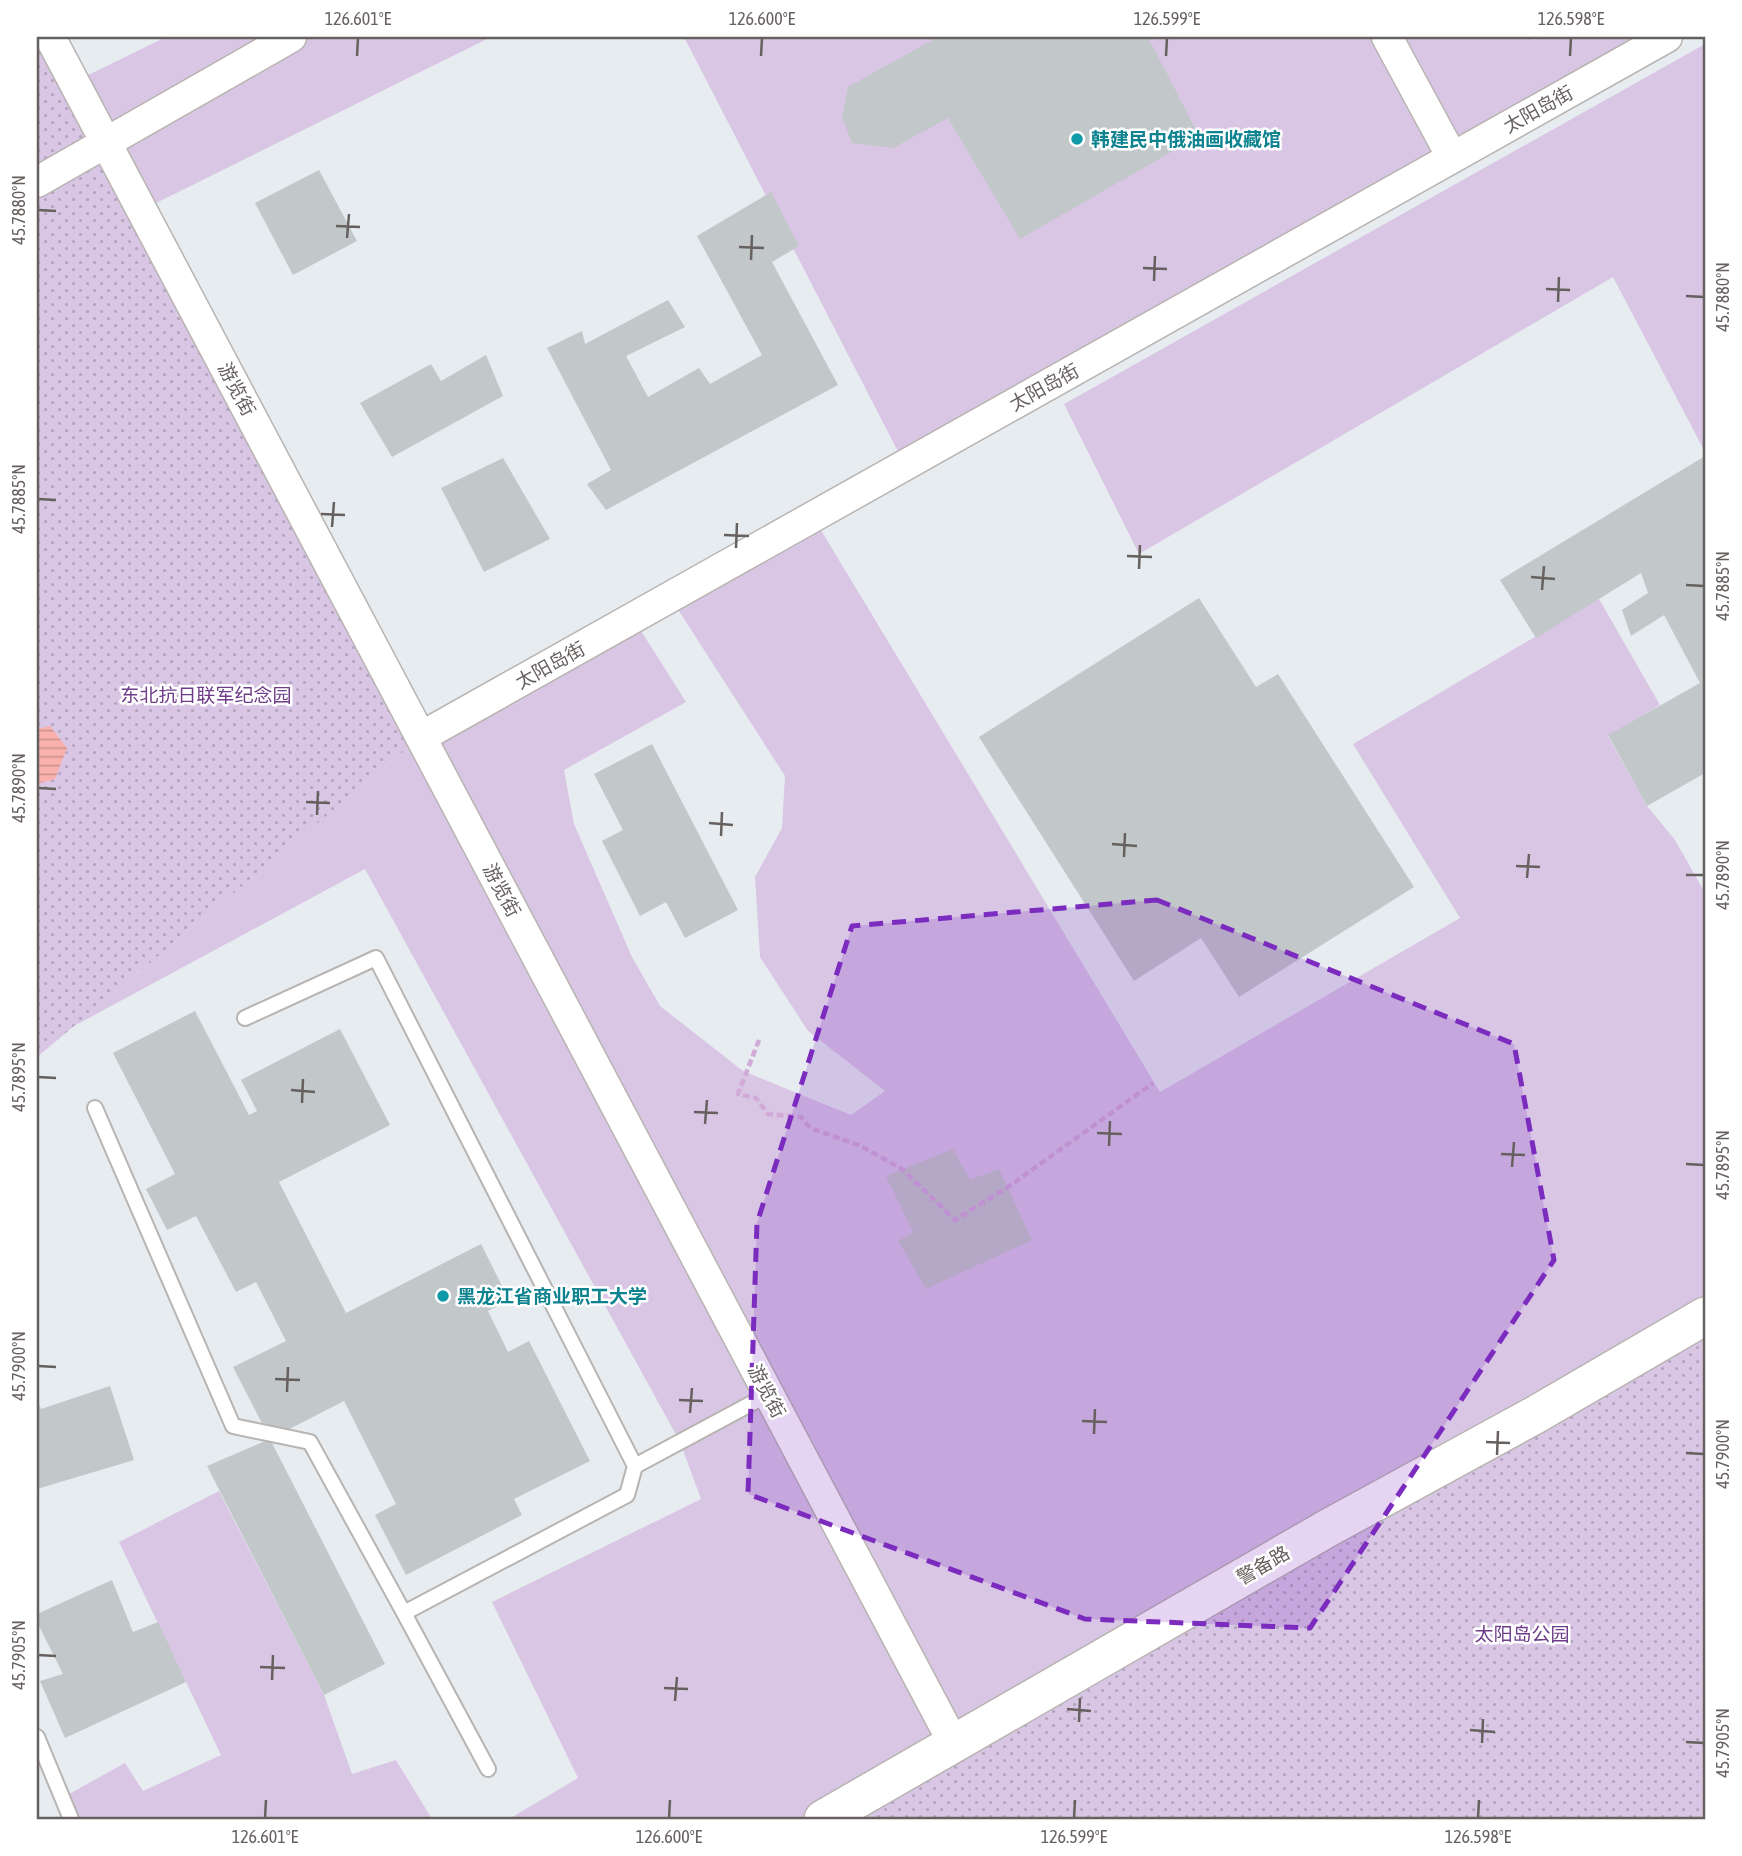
<svg xmlns="http://www.w3.org/2000/svg" width="1742" height="1856" font-family="'Asap Condensed','Noto Sans SC',sans-serif">
  <defs>
    <pattern id="park-dots" width="8" height="8" patternUnits="userSpaceOnUse" patternTransform="scale(1.75)"><rect width="8" height="8" fill="#d9c6e5"/><path d="M2 2h.1M6 6h.1" fill="none" stroke="#b4a4bd" stroke-width="1.8" stroke-linecap="round"/></pattern>
    <pattern id="water-rules" width="6" height="5" patternUnits="userSpaceOnUse" patternTransform="scale(1.75)"><rect width="6" height="5" fill="#fab1ad"/><path d="M0 2.5h6" fill="none" stroke="#ce9390"/></pattern>
  </defs>
  <rect width="100%" height="100%" fill="#e7ecf0"/>
  <path fill="#d9c6e5" d="M166,37H491L142,210L74,82Z
    M684,37H1532L1535,40L1540,37H1667L905,465Z
    M1705,44V452L1613,277L1139,554L1064,404Z
    M813,517L1160,1092L1460,918L1353,744L1599,599L1660,705L1608,736L1647,806L1675,840L1705,893V1314L821,1819H509L578,1778L492,1602L701,1499L680,1442L365,869L74,1026L421,737L633,618L686,702L564,770L574,824L632,957L660,1006L743,1071L851,1115L885,1091L808,1031L760,957L755,877L782,828L785,776L670,597Z
    M219,1491L324,1695L352,1774L396,1760L432,1819H71L62,1798L125,1763L143,1791L221,1755L119,1542Z"/>
  <path fill="url(#park-dots)" d="M37,37L421,737L37,1057Z
    M1705,1316V1819H840Z"/>
  <path fill="url(#water-rules)" d="M50,726L67,748L55,779L37,784V729Z"/>
  <path fill="#c2c7c9" d="M938,37H1148L1199,136L1020,239L948,118L893,148L852,143L842,117L848,87Z
    M319,170L357,241L293,275L255,203Z
    M771,192L799,246L772,262L838,385L606,510L587,484L611,470L547,348L582,331L585,344L668,300L685,327L626,356L648,397L699,368L710,384L762,355L697,236Z
    M486,355L503,396L392,457L360,403L431,364L441,381Z
    M1705,456V773L1647,806L1608,735L1700,683L1664,615L1631,636L1622,610L1648,593L1641,573L1536,638L1500,580Z
    M503,458L550,539L484,572L441,488Z
    M1199,598L1256,687L1278,674L1414,887L1239,997L1201,938L1134,981L979,737Z
    M652,744L738,910L685,938L666,902L640,916L602,841L623,830L594,774Z
    M195,1011L249,1115L257,1111L241,1080L340,1029L390,1125L279,1182L346,1313L481,1244L509,1300L488,1311L508,1352L529,1341L590,1461L514,1499L522,1515L406,1575L375,1515L396,1504L344,1401L270,1439L233,1367L286,1341L256,1282L236,1292L196,1216L167,1230L146,1189L175,1174L113,1053Z
    M953,1149L970,1180L999,1169L1032,1240L926,1289L898,1241L913,1232L886,1176Z
    M110,1386L134,1460L37,1489V1399L41,1409Z
    M270,1439L385,1664L324,1695L207,1466Z
    M112,1580L133,1632L158,1622L186,1682L65,1738L40,1681L63,1674L37,1622V1614Z"/>
  <g fill="none" stroke-linecap="round" stroke-linejoin="round">
    <g stroke="#b8b4b2" stroke-width="18">
      <path id="service" d="M245,1018L376,958L635,1466L769,1394
        M95,1108L233,1426L310,1442L404,1613
        M37,1737L71,1819
        M488,1769L404,1613L627,1495L635,1466"/>
    </g>
    <g stroke="#b8b4b2" stroke-width="33">
      <path id="minor" d="M50,37L954,1744
        M1387,37L1452,157
        M37,182L291,37
        M421,737L1667,37"/>
    </g>
    <g stroke="#b8b4b2" stroke-width="40">
      <path id="tertiary" d="M823,1819L1328,1528L1535,1415L1705,1316"/>
    </g>
    <path stroke="#d1aad7" stroke-width="4.5" stroke-dasharray="7 3.5" stroke-linecap="butt" d="M759,1040L738,1094L756,1098L768,1114L801,1117L810,1128L861,1146L902,1169L955,1220L1008,1187L1153,1083"/>
    <use href="#service" stroke="#fff" stroke-width="14"/>
    <use href="#minor" stroke="#fff" stroke-width="30"/>
    <use href="#tertiary" stroke="#fff" stroke-width="37"/>
  </g>
  <path fill="#7b2cbf" fill-opacity="0.2" stroke="#7b2cbf" stroke-width="5" stroke-dasharray="14 9" stroke-linejoin="round" d="M1157,900L1514,1044L1554,1260L1310,1628L1085,1619L748,1494L757,1223L852,926Z"/>
  <path fill="none" stroke="#66605f" stroke-width="2.5" d="M357,56L358,38M761,56L762,38M1166,56L1167,38M1570,56L1571,38M38,210L56,211M336,226L360,227M347,238L349,214M739,247L764,248M751,260L752,235M1143,268L1167,269M1154,281L1155,256M1546,289L1570,290M1686,296L1704,297M1558,302L1559,277M38,499L56,500M321,514L345,515M332,527L334,502M724,535L749,536M736,548L737,523M1127,556L1152,557M1139,569L1140,545M1531,577L1555,579M1686,585L1704,586M1542,590L1544,566M38,788L56,789M306,802L330,803M317,815L318,791M709,823L733,825M721,836L722,812M1112,844L1137,846M1124,857L1125,833M1516,866L1540,867M1686,875H1704M1527,878L1529,854M38,1077L56,1078M291,1090L315,1092M302,1103L303,1079M694,1112L718,1113M705,1124L707,1100M1097,1133L1122,1134M1109,1146L1110,1121M1501,1154L1525,1155M1686,1164L1704,1165M1512,1167L1514,1142M38,1366L56,1367M275,1379L300,1380M287,1392L288,1367M679,1400L703,1401M690,1413L692,1388M1082,1421L1107,1422M1094,1434L1095,1409M1486,1442L1510,1443M1686,1453L1704,1454M1497,1455L1498,1431M38,1655L56,1656M260,1667L285,1668M272,1680L273,1655M664,1688L688,1689M675,1701L677,1677M1067,1709L1091,1711M1079,1722L1080,1698M1470,1730L1495,1732M1686,1742L1704,1743M1482,1743L1483,1719M265,1818L266,1800M669,1818L670,1800M1074,1818L1075,1800M1478,1818L1479,1800"/>
  <g fill="#0f9aa8" stroke="#fff" stroke-width="2.5">
    <circle cx="1077" cy="139" r="7"/>
    <circle cx="443" cy="1296" r="7"/>
  </g>
  <g text-anchor="middle" dominant-baseline="central" stroke-width="5" stroke-linejoin="round" paint-order="stroke">
    <g font-size="19" fill="#66605f" stroke="#fff">
      <text transform="translate(1538 109) rotate(-29)">太阳岛街</text>
      <text transform="translate(1044 387) rotate(-29)">太阳岛街</text>
      <text transform="translate(237 389) rotate(62)">游览街</text>
      <text transform="translate(550 665) rotate(-29)">太阳岛街</text>
      <text transform="translate(502 890) rotate(62)">游览街</text>
      <text transform="translate(767 1391) rotate(62)">游览街</text>
      <text transform="translate(1263 1565) rotate(-30)">警备路</text>
    </g>
    <g font-size="19" font-weight="bold" fill="#0d838f" stroke="#fff" text-anchor="start">
      <text x="1091" y="139">韩建民中俄油画收藏馆</text>
      <text x="457" y="1296">黑龙江省商业职工大学</text>
    </g>
    <g font-size="19" fill="#6e3c88" stroke="#fff">
      <text x="206" y="695">东北抗日联军纪念园</text>
      <text x="1522" y="1634">太阳岛公园</text>
    </g>
  </g>
  <rect width="1742" height="1856" fill="none" stroke="#ffffff" stroke-width="77"/>
  <rect x="38" y="38" width="1666" height="1780" fill="none" stroke="#66605f" stroke-width="2.5"/>
  <g font-size="18" text-anchor="middle" fill="#66605f">
    <text x="358" y="25">126.601°E</text>
    <text x="762" y="25">126.600°E</text>
    <text x="1167" y="25">126.599°E</text>
    <text x="1571" y="25">126.598°E</text>
    <text transform="translate(19 210) rotate(-90)" y="6">45.7880°N</text>
    <text transform="translate(1723 297) rotate(-90)" y="6">45.7880°N</text>
    <text transform="translate(19 499) rotate(-90)" y="6">45.7885°N</text>
    <text transform="translate(1723 586) rotate(-90)" y="6">45.7885°N</text>
    <text transform="translate(19 788) rotate(-90)" y="6">45.7890°N</text>
    <text transform="translate(1723 875) rotate(-90)" y="6">45.7890°N</text>
    <text transform="translate(19 1077) rotate(-90)" y="6">45.7895°N</text>
    <text transform="translate(1723 1165) rotate(-90)" y="6">45.7895°N</text>
    <text transform="translate(19 1366) rotate(-90)" y="6">45.7900°N</text>
    <text transform="translate(1723 1454) rotate(-90)" y="6">45.7900°N</text>
    <text transform="translate(19 1655) rotate(-90)" y="6">45.7905°N</text>
    <text transform="translate(1723 1743) rotate(-90)" y="6">45.7905°N</text>
    <text x="265" y="1843">126.601°E</text>
    <text x="669" y="1843">126.600°E</text>
    <text x="1074" y="1843">126.599°E</text>
    <text x="1478" y="1843">126.598°E</text>
  </g>
</svg>
